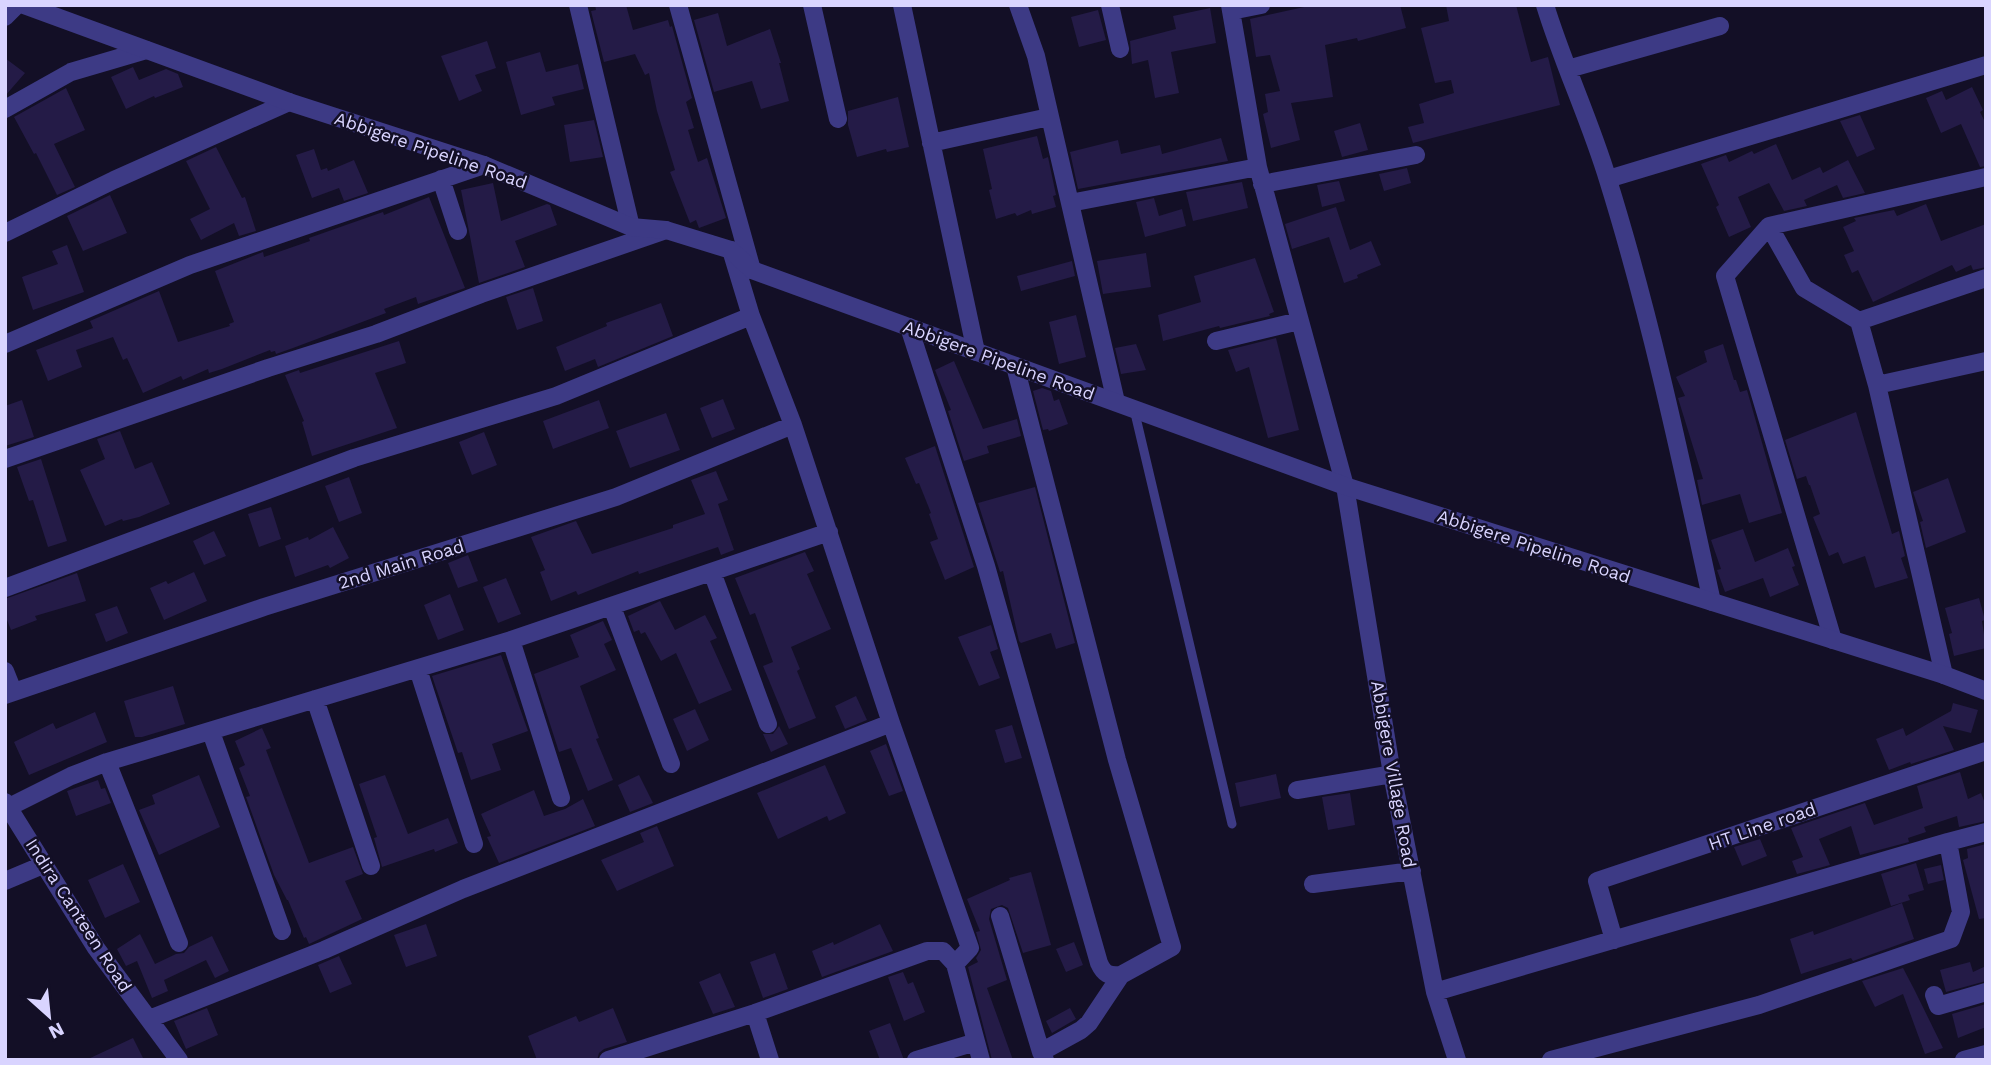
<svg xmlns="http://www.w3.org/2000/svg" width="1991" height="1065" font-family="'Work Sans',sans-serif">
  <rect width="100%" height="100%" fill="#130f26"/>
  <path fill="#241b47" d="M595,5H626L633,30L668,20L670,27L672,26L692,98L686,102L694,128L688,130L698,162L707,158L726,218L699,228L696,220L690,223L670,172L675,170L657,111L649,73L645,75L635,54L604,62L591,11L596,10Z
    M1313,5H1400L1406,28L1358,41L1357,38L1325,45L1333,97L1291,103L1300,140L1271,148L1263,114L1268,112L1265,94L1280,91L1270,55L1256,57L1250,19Z
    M1446,5H1516L1531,62L1548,57L1560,105L1413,143L1408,127L1424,123L1419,104L1454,93L1451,80L1435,83L1421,28L1449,21Z
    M1210,8L1216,43L1171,52L1179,93L1155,98L1148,60L1132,64L1130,41L1176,29L1173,16Z
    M1098,10L1106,40L1079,47L1071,17Z
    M718,13L727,46L770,29L781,63H779L789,101L761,109L752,81L714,92L694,20Z
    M487,41L496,68L475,75L482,91L459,101L441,56Z
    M540,52L546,72L578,64L584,89L552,97L555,105L521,115L506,62Z
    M5,58L25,73L5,96Z
    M133,67L139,80L166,69L178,74L183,87L155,98L154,96L126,109L111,77Z
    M1972,87L1983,110L1980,112L1986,124V166L1980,167L1961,124L1941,133L1926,98L1942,91L1946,100Z
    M66,88L85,130L54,144L75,187L57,195L36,153L34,154L14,117Z
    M898,97L909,147L887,152L886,149L857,157L848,125V111Z
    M1860,115L1875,149L1857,157L1840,121Z
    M594,120L603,157L570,162L564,125Z
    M1360,123L1368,150L1342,157L1334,131Z
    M1037,136L1043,159L1048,157L1056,195L1053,196L1056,207L1032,214L1031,210L1017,216L1015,213L996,219L989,190L992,189L983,149Z
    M1221,138L1228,161L1078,189L1070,152L1118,140L1121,154L1160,145L1162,154Z
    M1776,144L1792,180L1820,167L1823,173L1848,160L1865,193L1843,198L1837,185L1804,200L1807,206L1784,211L1769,183L1738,197L1751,227L1729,237L1716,207L1719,205L1701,164L1726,155L1729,162L1752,151L1754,154Z
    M216,147L242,198L245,197L256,231L239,236L234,223L201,240L190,219L210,209L186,161Z
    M314,149L321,170L327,168L328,171L354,160L368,193L344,201L339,188L312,198L296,155Z
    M1407,168L1411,183L1384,191L1379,174Z
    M1339,181L1345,201L1322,207L1317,185Z
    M1242,182L1248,208L1193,221L1186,192Z
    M493,183L501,221L547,204L550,205L557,225L515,241L525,267L479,283L461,190Z
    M110,195L127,233L83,251L67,216Z
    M429,197L465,288L418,304L416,297L384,309L386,313L293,348L276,354L275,351L271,352L270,350L222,369L209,373L208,369L183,380L181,376L143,393L127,358L123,360L113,337L76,350L82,367L48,381L36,350L93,328L90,321L159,291L178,342L230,326L229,324L234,322L215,271L263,252L264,257L310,241L309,238L383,212L384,215Z
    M1154,198L1159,216L1182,209L1186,226L1145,237L1136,202Z
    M1926,204L1941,241L1986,224V267L1973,270L1971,265L1956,272L1952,265L1873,302L1858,270L1852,273L1844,255L1854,251L1843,227L1856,221L1854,218L1894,210L1897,216Z
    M1336,207L1350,250L1371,241L1381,265L1357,275L1358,278L1344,283L1329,237L1292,249L1285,224Z
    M67,245L84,292L33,310L22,277L58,264L52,251Z
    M1146,253L1151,287L1103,294L1097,261Z
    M1255,258L1274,312L1269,314L1270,316L1220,328L1219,326L1163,341L1158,315L1201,302L1194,276Z
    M1072,261L1075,276L1021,291L1017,276Z
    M533,288L543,321L517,330L506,297Z
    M661,303L673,336L598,367L595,359L565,371L556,347L607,326L606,323Z
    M1076,315L1086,357L1059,364L1049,322Z
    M1276,338L1299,430L1268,438L1249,367L1236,372L1228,350Z
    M399,341L406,363L375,373L397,428L312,456L302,422L304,421L285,375L299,370L300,373Z
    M1136,344L1146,370L1121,374L1115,348Z
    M1723,344L1734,380H1736L1740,392L1747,390L1782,513L1749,523L1740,494L1702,505L1697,480L1703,479L1678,398L1685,396L1676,377L1707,362L1704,351Z
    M954,361L983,429L1017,419L1021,436L987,446L989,453L964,461L948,411L951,410L935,370Z
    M1042,388L1051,391L1054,401L1059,399L1068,424L1049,431L1048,429L1043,430L1033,391Z
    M723,399L735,429L712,438L700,408Z
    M22,400L34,437L5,446V406Z
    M599,400L609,428L553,449L543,421Z
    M1856,412L1892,534L1899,531L1905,556L1901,558L1908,578L1875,588L1865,556L1843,564L1838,552L1829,556L1813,517L1820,514L1810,485H1809L1806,476L1797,479L1785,440Z
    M666,413L680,450L630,468L616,431Z
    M120,431L135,469L152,462L170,504L139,517L123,521L122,519L105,526L80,470L105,459L97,439Z
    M484,432L497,465L472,475L459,442Z
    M935,446L974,567L945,580L930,542L938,539L929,514L931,513L919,483L916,484L905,458Z
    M41,459L67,541L48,547L33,500L29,501L17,467Z
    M716,471L728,500L718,504L734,550L721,555L718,547L639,574L638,571L578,595L576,591L551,601L540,572L545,570L531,537L576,521L592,554L673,528V525L705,514L691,480Z
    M349,477L362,513L339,522L325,486Z
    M1948,478L1966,532L1926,548L1920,522L1923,521L1913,492Z
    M1035,487L1075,643L1056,649L1051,633L1021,643L1019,641L1003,571L1000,572L978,503Z
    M271,507L281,539L259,547L248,514Z
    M333,527L349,558L330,568L328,565L295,577L285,546L308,537L309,540Z
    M1743,529L1755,562L1788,548L1795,566L1792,567L1799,585L1770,597L1763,578L1725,592L1717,570L1721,569L1711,540Z
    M214,531L226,556L204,565L193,541Z
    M805,552L814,571L807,574L831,629L791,647L800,669L797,671L816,718L789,729L763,666L773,662L755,613L750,615L735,578Z
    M468,555L478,581L458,588L448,563Z
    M194,572L207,601L164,620L150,588L166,581L168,584Z
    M77,573L86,601L35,616L37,620L11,630L5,615V599Z
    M506,578L521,614L498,623L483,587Z
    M450,594L464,630L438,640L424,605Z
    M1979,598L1985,620L1982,621L1986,648L1954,656L1949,634L1952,633L1945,608Z
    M660,601L675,630L705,615L717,638L710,641L732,690L699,704L676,653L661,661L645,632L641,634L639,630L634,632L628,616Z
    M117,606L128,633L106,642L95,614Z
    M603,621L612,640L604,644L616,670L580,686L599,738L596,739L613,780L588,791L571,748L559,752L534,674L579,657L570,635Z
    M991,625L998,649L990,652L1000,678L979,686L958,637Z
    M501,655L528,731L492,744L501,770L471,780L462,752L458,753L432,676Z
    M173,686L185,724L142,737H135L124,701Z
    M856,696L867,720L845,729L835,706Z
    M1953,703L1978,710L1971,733L1943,726L1954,750L1911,764L1910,762L1889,770L1876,739L1903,728L1906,736L1951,711Z
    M695,709L709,740L687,751L673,719Z
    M95,712L107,742L29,775L14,742L53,723L56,729Z
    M1012,725L1022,758L1005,763L995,730Z
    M779,726L788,744L771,752L763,734H773Z
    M262,728L271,748L266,750L309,863L353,847L363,874L345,881L362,919L309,944L306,937L304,938L288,900H287L274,875L246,797L250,796L239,768L245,765L235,741Z
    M886,744L903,791L889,796L870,751Z
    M825,765L846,813L829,821L827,816L778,839L757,793Z
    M1960,772L1968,799L1981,793L1986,806V821L1959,827L1957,816L1924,827L1926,832L1908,838L1909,842L1860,855L1851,826L1819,839L1830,865L1797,874L1792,861L1803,857L1791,828L1865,803L1874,825L1923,808L1917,786Z
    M1276,774L1281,798L1240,807L1235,783Z
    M199,775L220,827L159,855L139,810L155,804L152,795Z
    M385,775L408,834L448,818L458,843L435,852L434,849L382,867L374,838L377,837L359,784Z
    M639,775L653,803L630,812L618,785Z
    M98,780L101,789L105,788L111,803L76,816L67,791Z
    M534,790L544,816L565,809L583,799L595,826L499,863L487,837L491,836L481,814Z
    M1350,793L1355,825L1328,830L1322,797Z
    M657,826L674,866L617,891L601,860L644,842L640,833Z
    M1760,839L1767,856L1742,866L1734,847Z
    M1986,844V918L1979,919L1963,860L1968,858L1967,849Z
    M1916,863L1924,890L1908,895L1910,900L1891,906L1881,874Z
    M123,864L140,902L105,918L88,880Z
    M1941,865L1944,880L1928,884L1924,869Z
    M1031,872L1051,945L1023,953L1008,908L1002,905L991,909L989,919L1007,980L987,988L1013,1060H992L968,967L978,962L976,958L981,950L976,932L980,931L967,899L1010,880L1009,878Z
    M1902,903L1914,939L1853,961L1851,958L1801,974L1790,939L1813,931L1814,935Z
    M426,924L437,956L406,967L394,935Z
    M880,924L893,951L822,977L812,951L833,942L834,945Z
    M140,934L155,964L176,954L184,953L189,947L212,936L229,971L215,978L206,960L164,980L168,991L152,998L137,961L126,966L117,949Z
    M1074,942L1083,965L1066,972L1056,949Z
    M775,953L788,989L763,998L750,962Z
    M339,956L352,984L330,993L318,965Z
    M1970,962L1973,972L1986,966V981L1946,992L1940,970Z
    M1903,968L1914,989L1943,1048L1925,1054L1903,994L1875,1007L1862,981Z
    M903,972L908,984L913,982L925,1012L904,1021L888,977Z
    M720,973L735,1007L713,1014L699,982Z
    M1986,1004V1027L1958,1038L1952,1014Z
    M207,1008L218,1035L186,1049L174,1021Z
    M613,1008L627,1042L604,1049L599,1053L597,1060H537L528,1036L576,1016L579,1022Z
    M1070,1008L1076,1019L1052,1033L1046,1021Z
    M890,1023L904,1060H880L869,1031Z
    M133,1038L144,1060H86Z"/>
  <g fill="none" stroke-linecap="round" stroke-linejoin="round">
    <path stroke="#3d3a85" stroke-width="9" d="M1134,409L1232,824"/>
    <path stroke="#3d3a85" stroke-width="18" d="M578,5L631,227
      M678,5L752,270
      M812,5L838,119
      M902,5L976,352
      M1018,5L1036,56L1116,402
      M1110,5L1120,49
      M1230,5L1258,167L1345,486L1392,774L1435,992L1457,1060
      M1545,5C1563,64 1590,120 1608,180C1651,318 1681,460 1712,602
      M1231,11L1261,5
      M5,17L17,5
      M1568,69L1720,26
      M5,109L71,72L146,50
      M931,143L1049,117
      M441,179L458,231
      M1608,179L1986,65
      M1262,184L1416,155
      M1070,203L1258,167
      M1769,226L1725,276L1833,640
      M5,233L114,180L289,102
      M731,250L751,316L793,425L891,723L970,948L955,964
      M1859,321L1804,288L1769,226L1986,177
      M909,327L986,566L1099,963C1104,974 1108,976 1121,975L1172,947L1117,760L1015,366
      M1216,341L1299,321
      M5,344L190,265L484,165
      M1877,385L1986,361
      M5,459L268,368L376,334L481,294L666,230
      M712,572L768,724
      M5,588L354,458L556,396L751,316
      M612,607L671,764
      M418,669L474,844
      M5,671L13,691
      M1944,675L1877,385L1859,321L1986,278
      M5,695L264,607L616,497L793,425
      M315,699L371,866
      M211,732L282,931
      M107,762L179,943
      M1297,790L1392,774
      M561,798L511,640L829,532
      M5,802L96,948L179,1060
      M9,807L71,776L107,762L511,640
      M5,881L43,865
      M1313,884L1412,871
      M1000,916L1041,1052L1045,1060
      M1614,940L1597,881L1986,751
      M1435,992L1948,842
      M1934,995L1938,1006L1986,992
      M755,1013L770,1060
      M149,1019L324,950L463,889L891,723
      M1041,1052L1081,1030L1089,1023L1121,975
      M608,1060L755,1013L927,951H943L955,964L981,1060
      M916,1060L976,1042
      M1551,1060L1759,1005L1951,939L1961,912L1948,842L1986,832
      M1964,1060L1986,1054"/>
    <path stroke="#3d3a85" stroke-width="18" d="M24,5L289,102L484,165L631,227L666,230L731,250L752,270L1345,486L1944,675L1986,691"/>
  </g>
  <g text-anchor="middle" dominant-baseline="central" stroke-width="5" stroke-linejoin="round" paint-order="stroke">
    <g font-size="18" fill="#d9d4ff" stroke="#130f26">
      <text transform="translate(431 150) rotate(19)">Abbigere Pipeline Road</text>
      <text transform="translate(999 360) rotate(20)">Abbigere Pipeline Road</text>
      <text transform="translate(1534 546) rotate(18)">Abbigere Pipeline Road</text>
      <text transform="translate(401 564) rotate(-17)">2nd Main Road</text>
      <text transform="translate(1394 774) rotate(80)">Abbigere Village Road</text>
      <text transform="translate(1762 826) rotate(-19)">HT Line road</text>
      <text transform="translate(79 915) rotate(57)">Indira Canteen Road</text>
    </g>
  </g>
  <rect width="1991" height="1065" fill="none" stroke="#d9d4ff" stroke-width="14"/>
  <g transform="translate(49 1016) rotate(153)" stroke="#130f26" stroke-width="5" paint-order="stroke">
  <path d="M0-5L12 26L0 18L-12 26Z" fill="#d9d4ff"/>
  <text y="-10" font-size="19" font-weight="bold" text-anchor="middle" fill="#d9d4ff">N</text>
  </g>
</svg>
